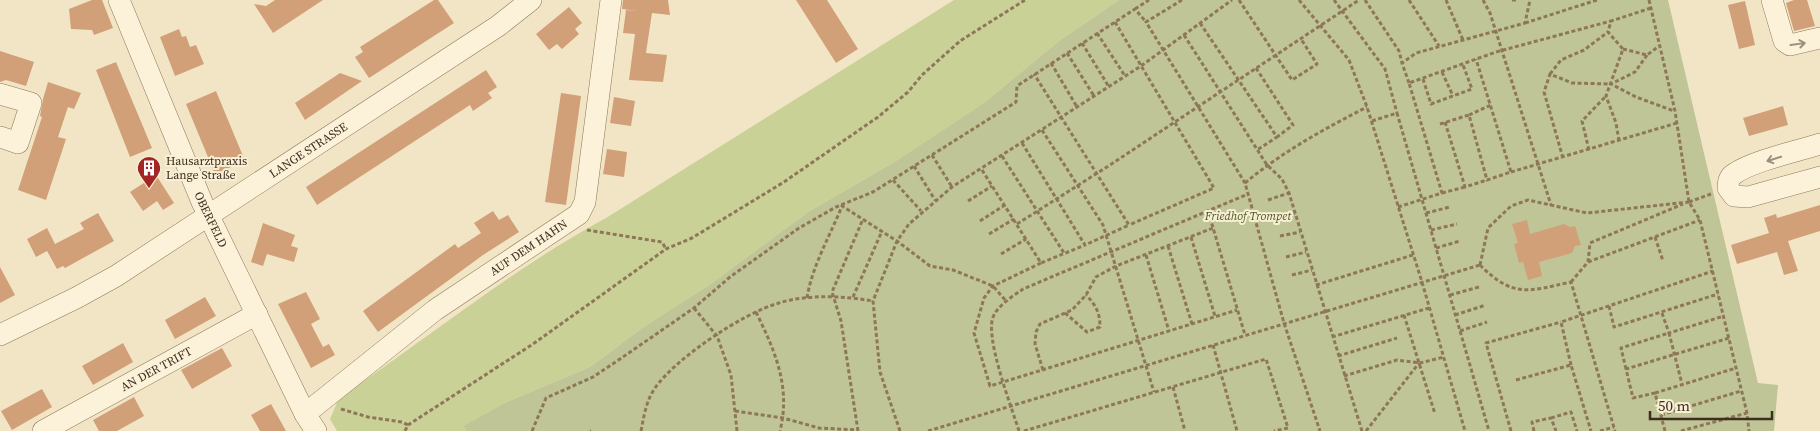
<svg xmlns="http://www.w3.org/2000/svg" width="1820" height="431" font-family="'Source Serif 4',serif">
  <rect width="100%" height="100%" fill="#f2e5c5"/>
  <path fill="#c9d197" d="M954,0H1119L1059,41L985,102L896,161L808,212L709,285L642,328L590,367L509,401L468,431H337L330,419L339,398C428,338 512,269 606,218Z"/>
  <path fill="#bfc597" d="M1119,0H1668L1758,383L1778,385L1774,431H467L464,426L509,401L590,367L642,328L709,285L808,212L896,161L985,102L1059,41Z"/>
  <path fill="#d2a078" d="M92,0H102L113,28L94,35L92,30L71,29L69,9Z
    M275,0H323L273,33L254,4L266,6Z
    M434,0H438L454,23L369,78L355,57L363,52L360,47Z
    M623,0H668L670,15L652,13L646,53L667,55L663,82L629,80L635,34L623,33L626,10L637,11L622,9Z
    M796,0H827L858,49L836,63Z
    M1794,0H1807L1815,26L1794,31L1786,3Z
    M1745,1L1755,45L1739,49L1728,5Z
    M569,7L582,23L575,29L579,34L562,49L557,44L549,50L536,34Z
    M179,29L182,37L186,36L190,47L196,45L204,64L175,76L160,37Z
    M0,51L34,62L26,86L6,80L0,82Z
    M116,62L152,148L130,157L96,70Z
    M486,70L497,87L488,93L492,98L473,111L470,105L317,205L306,187Z
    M340,73L362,81L305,120L295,103Z
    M48,82L81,93L74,109L68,107L58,137L66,139L46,200L18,190L42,117L40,116L43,99Z
    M216,91L245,161L215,174L186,104Z
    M561,93L581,96L566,205L545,202Z
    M614,97L635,101L631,126L610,123Z
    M1783,106L1788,125L1749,136L1743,118Z
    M607,149L627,152L624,177L603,174Z
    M156,175L174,203L163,210L157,201L143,211L130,192Z
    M1820,205V231L1788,241L1798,271L1784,275L1777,252L1737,264L1731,245L1769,233L1764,218L1776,214L1777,218Z
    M493,211L499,220L508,215L519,232L483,255L378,332L363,311L455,244L458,248L481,233L474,223Z
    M98,213L114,241L65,268L63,266L57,269L47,251L36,257L27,239L47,228L55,244L84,229L80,223Z
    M1527,220L1530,234L1564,224L1570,227L1575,226L1581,245L1575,246L1572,253L1539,262L1542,276L1528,280L1523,262L1519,263L1514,244L1518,243L1512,224Z
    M263,223L295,235L291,246L298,248L294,262L267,254L263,266L251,262Z
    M0,267L15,295L0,303Z
    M306,292L320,319L311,324L323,347L329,344L335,355L311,368L278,304Z
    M205,297L216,316L175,339L165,320Z
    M123,343L133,362L93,385L82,366Z
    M222,348L232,366L192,389L181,370Z
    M42,389L52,407L12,430L1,411Z
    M134,397L144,416L117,431H99L93,420Z
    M271,404L286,431H260L251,415Z"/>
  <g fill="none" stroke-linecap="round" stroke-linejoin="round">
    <g stroke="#8e7759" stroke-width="22">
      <g id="minor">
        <path id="s1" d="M119,0L202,202L305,414L316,431"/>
        <path d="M1772,0L1784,41L1790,45L1820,38"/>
        <path d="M0,94L31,103L18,143L0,137"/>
        <path d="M1820,144C1798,151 1752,161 1734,174C1729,177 1728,182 1728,188L1734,196L1748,197L1820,177"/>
        <path id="s2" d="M0,335L76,298L116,276L498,26L531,0"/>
        <path id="s3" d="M305,414L435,310L579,214L585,202L611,0"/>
        <path id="s4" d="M43,431L257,314"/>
      </g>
    </g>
    <path stroke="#8e7759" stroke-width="3" stroke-dasharray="4 2.5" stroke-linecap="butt" d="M1182,0L1146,22L1245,183L1284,323L1320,431
      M1239,0L1292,80L1317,64L1301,39
      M1299,0L1349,60L1367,107L1422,282L1465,431
      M1334,0L1385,69L1397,113
      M1365,0L1399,51L1402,63
      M1409,0L1439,46
      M1446,0L1463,40
      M1483,0L1490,13L1551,205
      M1512,0H1518
      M1649,0L1675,111L1689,202L1700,220L1747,413L1749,431
      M1135,9L1149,0
      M1115,22L1214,188L1129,225
      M1200,23L1277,137L1257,150
      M1525,23L1597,0
      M1097,33L1125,76
      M1184,35L1267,165L1282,179L1289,193L1362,431
      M1082,43L1109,87
      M1623,49L1647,55L1659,46
      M1067,53L1094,96
      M1647,55L1635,72L1611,84L1636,97L1674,111
      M1051,63L1077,107
      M1256,68L1293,125L1277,137
      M1442,72L1453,96
      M1550,74L1561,60L1584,50L1608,32
      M1423,79L1431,104L1472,89L1463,65
      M1409,83L1402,63L1416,53L1525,23L1530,0
      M1469,115L1491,105
      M1372,121L1397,113L1489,431
      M1445,122L1465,187L1487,180
      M1440,124L1469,115L1487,180L1511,172L1476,59
      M1042,130L1103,225L1154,392
      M1619,141L1616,123L1606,96L1623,49L1608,32L1611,21L1651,8
      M1022,143L1085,245L1129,225L1034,74
      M1589,150L1582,121L1606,96
      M932,155L952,187
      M1002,156L1064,253
      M1563,158L1544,92L1550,74L1572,83L1611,84
      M914,166L935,200
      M982,170L1041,263L1085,245
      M1511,172L1677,123
      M893,180L921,211
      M1245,183C1282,152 1324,129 1367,107
      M1442,193L1465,187
      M1268,200L1289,193
      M968,201L992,186
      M1689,202L1711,194
      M1398,207L1442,193L1409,83L1496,52L1611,21
      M1208,211L1245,335
      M1426,213L1450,207
      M1274,219L1295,213
      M980,221L1005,205
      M1017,224L1110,165L1359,0
      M587,230L662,242L666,249
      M1431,230L1457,224
      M989,234L1014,219
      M1280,236L1300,232
      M1191,237L1215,316
      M1655,237L1663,261
      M1168,246L1192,324
      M1436,248L1460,241
      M1001,254L1026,239
      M1146,255L1169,331
      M1286,257L1306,252
      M1588,262L1700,220
      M1041,263L993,286L984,298L974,333L990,386L1237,310
      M1480,265C1514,299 1529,291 1571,282L1615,431
      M1480,265L1488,228L1511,206L1528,200L1587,213L1689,202
      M1292,275L1312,270
      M1571,282L1588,262L1590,243L1683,204
      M1316,285L1413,255
      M1450,295L1479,287
      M853,297L882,231
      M807,298C812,266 830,236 842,206L897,241L930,266L953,270L993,286L1006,301
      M1609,306L1614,327L1718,294
      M694,308L717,336L731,375L737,431
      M756,312C775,351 791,387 780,431
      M1065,313L1087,332L1100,327C1100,313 1096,305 1086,295
      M1662,313L1669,333L1724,316
      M1404,315L1435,414
      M1455,315L1486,305
      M1460,331L1487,322
      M1332,337L1429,308
      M1213,345L1237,431
      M1338,356L1397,338
      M1571,365L1561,322L1713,271
      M1626,369L1621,348L1669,333L1682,384
      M1043,370L1035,344L1036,332L1040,324L1072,310L1086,295L1096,277L1116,266L1213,228
      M1344,376L1397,360L1420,363L1444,357
      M1516,380L1571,365L1591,431
      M1173,387L1185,431
      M1655,393L1736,368
      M341,409L368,417L402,422L408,425
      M735,411L783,418L819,428L858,430
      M1661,415L1741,391
      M1551,418L1571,412L1577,431
      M405,431L408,425L533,344L666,249L692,238L784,182L878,117L908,92L922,75L960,41L1025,0
      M532,431L546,398L593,377L620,359L694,308L730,277L799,228L836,207L873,192L1016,102L1017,86L1135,9L1146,22
      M590,431H591
      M641,431C644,416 646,401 655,388C676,358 743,313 779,303C807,294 844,296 873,301
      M858,431L841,321L832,292L863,219
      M900,431L880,372L873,301L897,241L909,224L952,187L1141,66L1232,0
      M928,431L1480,265
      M1019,431C1012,408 983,334 994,315C1000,304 1013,296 1023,289L1248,194
      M1024,431L1266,359L1288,428L1274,431
      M1366,431L1419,363
      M1511,431L1486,343L1561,322
      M1534,431L1532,422L1551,418L1556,431
      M1600,431L1614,427
      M1665,431L1655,393L1633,398L1626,369L1729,338
      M1681,431L1747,413"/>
    <use href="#minor" stroke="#fbf2d9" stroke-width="21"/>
  </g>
  <defs><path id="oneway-shaft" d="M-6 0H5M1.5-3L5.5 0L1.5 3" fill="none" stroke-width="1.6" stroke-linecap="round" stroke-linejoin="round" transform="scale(1.25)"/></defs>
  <g stroke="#9c907c">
    <use href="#oneway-shaft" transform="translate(1798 44) rotate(-8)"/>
    <use href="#oneway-shaft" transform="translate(1774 159) rotate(162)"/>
  </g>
  <defs>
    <g id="building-pin" transform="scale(1.25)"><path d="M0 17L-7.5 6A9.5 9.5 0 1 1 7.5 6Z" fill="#a22724" stroke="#f8efd5"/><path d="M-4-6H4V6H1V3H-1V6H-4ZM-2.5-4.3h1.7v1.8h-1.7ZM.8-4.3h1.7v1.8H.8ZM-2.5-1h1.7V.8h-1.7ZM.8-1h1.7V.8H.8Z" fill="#fff"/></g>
  </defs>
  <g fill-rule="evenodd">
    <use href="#building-pin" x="149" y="168"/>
  </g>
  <g text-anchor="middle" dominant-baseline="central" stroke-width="4" stroke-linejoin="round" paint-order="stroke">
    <g font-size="12" fill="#3d2e1e" stroke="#f8efd5">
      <text stroke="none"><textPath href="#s2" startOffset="360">LANGE STRASSE</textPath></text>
      <text stroke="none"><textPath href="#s1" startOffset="238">OBERFELD</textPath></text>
      <text stroke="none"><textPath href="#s3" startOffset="279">AUF DEM HAHN</textPath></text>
      <text stroke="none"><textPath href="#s4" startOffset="129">AN DER TRIFT</textPath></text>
    </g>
    <g font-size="12" fill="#3d2e1e" stroke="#f8efd5" text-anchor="start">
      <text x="166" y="161">Hausarztpraxis<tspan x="166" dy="14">Lange Straße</tspan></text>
    </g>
    <g font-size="12" font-style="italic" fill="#4c5b23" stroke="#f8efd5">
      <text x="1248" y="216">Friedhof Trompet</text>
    </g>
  </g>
  <path d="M1650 411v8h122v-8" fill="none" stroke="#3d2e1e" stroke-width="2.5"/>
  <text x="1658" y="411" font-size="15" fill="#3d2e1e" stroke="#f8efd5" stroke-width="4" paint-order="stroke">50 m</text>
</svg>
